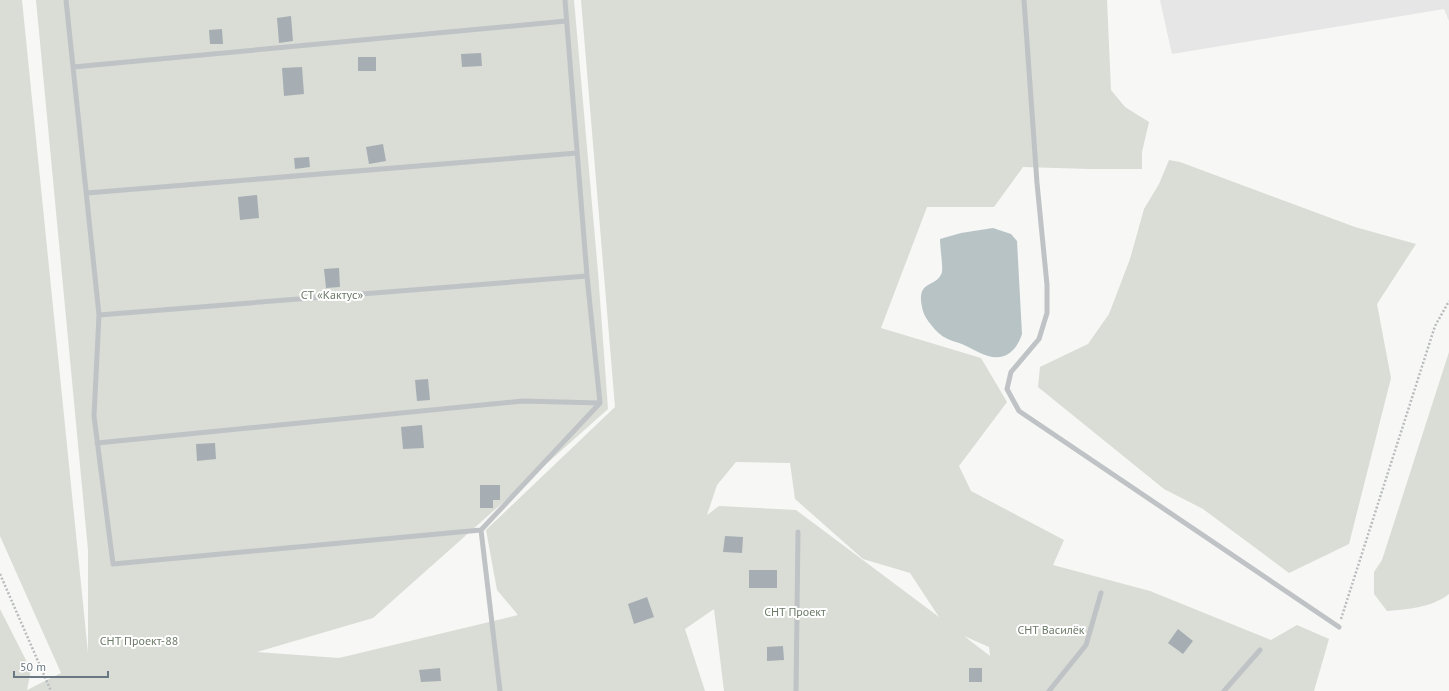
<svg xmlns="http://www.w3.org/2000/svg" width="1449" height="691" font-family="'PT Sans',sans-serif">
  <rect width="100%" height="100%" fill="#f7f7f5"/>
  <path fill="#e5e6e5" d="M1160,0H1449V21L1444,9L1172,54Z"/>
  <path fill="#d9ddd6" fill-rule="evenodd" d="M0,0H22L88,653V550L36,0H574L598,272L608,409L373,618L257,652L339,658L518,615L497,590L486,530L615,407L581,0H1107L1111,90L1125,107L1149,122L1142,152V169H1090L1023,167L994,207H927L881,328L981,358L1007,402L959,466L971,491L1064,540L1053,565L1150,591L1271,640L1297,625L1329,639L1314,691H724L714,609L685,629L705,691H0V609L31,670L27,690L61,673L0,536ZM736,462L790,463L795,499L863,559L910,573L939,617L796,510L719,506L707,515L717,485ZM964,636L989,647L990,655V656Z
    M1169,160L1180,162L1355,227L1416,244L1377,304L1391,378L1349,544L1289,573L1203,509L1164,489L1038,387L1040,367L1088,344L1109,314L1130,259L1144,209L1159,184Z
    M1449,352V594C1431,608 1408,609 1387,611L1374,594V572L1382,560Z"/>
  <path fill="#b8c3c6" d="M993,228L1011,234L1017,241L1022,334C1019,343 1014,352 1004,356C990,361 976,350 964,345C958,342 950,341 944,337C937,333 925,319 923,311C914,278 937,289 942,272C943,267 940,246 940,239L961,233Z"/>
  <path fill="#a7aeb3" d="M291,16L293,41L279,43L277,18Z
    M222,29L223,44H210L209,30Z
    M481,53L482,66L462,67L461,54Z
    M358,57H376V71H358Z
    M302,67L304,94L284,96L282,68Z
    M383,144L386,161L369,164L366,147Z
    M309,157L310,167L295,169L294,158Z
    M257,195L259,218L240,220L238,197Z
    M339,268L340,287L326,288L324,269Z
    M428,379L430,400L417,401L415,380Z
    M422,425L424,448L403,449L401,427Z
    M215,443L216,459L197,461L196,444Z
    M480,485H500V500H493V508H480Z
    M725,536L743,537L742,553L723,552Z
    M749,570H777V588H749Z
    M647,597L654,617L634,624L628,604Z
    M1178,629L1193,641L1183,654L1168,643Z
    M783,646L784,660L767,661V647Z
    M440,668L441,681L421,682L419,670Z
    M969,668H982V682H969Z"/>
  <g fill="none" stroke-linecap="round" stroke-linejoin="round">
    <path stroke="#b9bcbe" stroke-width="2.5" stroke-dasharray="2 2" stroke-linecap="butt" d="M0,574L51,691
      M1341,619L1435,326L1449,301"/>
    <path stroke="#bfc3c6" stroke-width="5" d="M66,0L99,315L94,416L113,564L481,530L600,403L587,276L565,0
      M1024,0L1037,183L1047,285V313L1039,339L1011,372L1007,389L1019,411L1339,627
      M73,67L566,21
      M87,193L577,153
      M99,315L587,276
      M97,443L523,401L600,403
      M481,530L500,691
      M796,691L798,532
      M1049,691L1086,645L1101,593
      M1224,691L1260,650"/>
  </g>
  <g text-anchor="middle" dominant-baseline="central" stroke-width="4" stroke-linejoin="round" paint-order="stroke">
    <g font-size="12" fill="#6c7a68" stroke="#fff">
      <text x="332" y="294">СТ «Кактус»</text>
      <text x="795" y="611">СНТ Проект</text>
      <text x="1051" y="629">СНТ Василёк</text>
      <text x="139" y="640">СНТ Проект-88</text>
    </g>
  </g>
  <path d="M14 671v6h94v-6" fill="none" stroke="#697782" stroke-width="2"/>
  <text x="20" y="671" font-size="12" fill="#697782" stroke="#ffffff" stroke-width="3" paint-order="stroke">50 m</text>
</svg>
